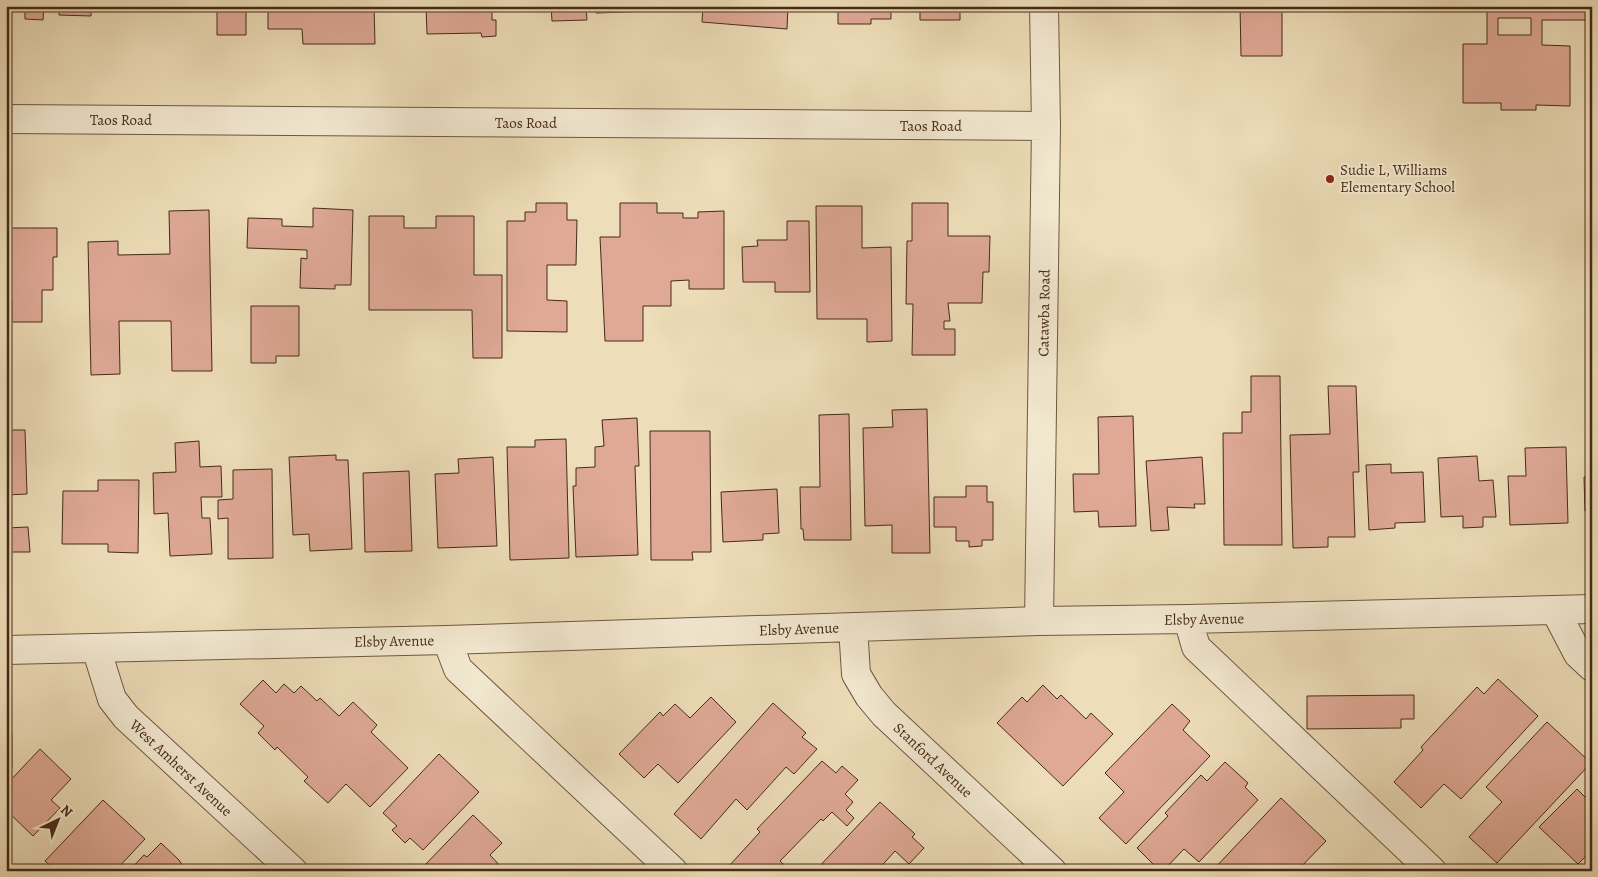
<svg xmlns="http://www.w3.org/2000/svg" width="1598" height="877" viewBox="0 0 1598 877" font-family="Alegreya,serif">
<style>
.building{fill:#dfa996;stroke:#462a18;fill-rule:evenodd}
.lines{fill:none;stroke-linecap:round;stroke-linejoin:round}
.minor-casing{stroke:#705740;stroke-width:30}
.minor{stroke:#f3e9d1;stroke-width:28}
.poi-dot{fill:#8f2418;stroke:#f3e9d1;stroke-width:2}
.labels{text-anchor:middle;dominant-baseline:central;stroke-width:4;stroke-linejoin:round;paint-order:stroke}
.street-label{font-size:15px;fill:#462a18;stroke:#f3e9d1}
.poi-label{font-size:15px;fill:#462a18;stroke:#f3e9d1;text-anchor:start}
</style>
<rect width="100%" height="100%" fill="#edddb8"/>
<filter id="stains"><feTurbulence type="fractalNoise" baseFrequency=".004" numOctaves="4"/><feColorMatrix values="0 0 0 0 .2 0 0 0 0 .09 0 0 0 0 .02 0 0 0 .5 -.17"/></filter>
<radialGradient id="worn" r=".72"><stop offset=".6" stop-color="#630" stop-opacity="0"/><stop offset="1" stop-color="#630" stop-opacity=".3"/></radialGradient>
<path class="building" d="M 25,6 L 44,6 L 43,20 L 25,19 Z
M 59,6 L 91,6 L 91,16 L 59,15 Z
M 217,6 L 246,6 L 246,35 L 217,35 Z
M 268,6 L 374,6 L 375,44 L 303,44 L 302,29 L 268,29 Z
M 426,6 L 492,6 L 492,20 L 496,20 L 496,36 L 482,37 L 481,33 L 427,34 Z
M 551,6 L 658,6 L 658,11 L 596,13 L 595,7 L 586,7 L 587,20 L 552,21 Z
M 703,6 L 788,6 L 787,29 L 702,22 Z
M 838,6 L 891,6 L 891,19 L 871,19 L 871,24 L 838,24 Z
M 920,6 L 997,6 L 997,10 L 960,10 L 960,20 L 920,20 Z
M 1240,6 L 1282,6 L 1282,56 L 1241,56 Z
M 1583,6 L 1592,6 L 1592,20 L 1542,20 L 1542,45 L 1570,46 L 1570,106 L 1536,105 L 1536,110 L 1501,110 L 1501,103 L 1463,103 L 1463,44 L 1487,44 L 1487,8 L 1583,8 ZM 1498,18 L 1531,18 L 1531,35 L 1498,35 Z
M 536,203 L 567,203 L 567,220 L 577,220 L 576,265 L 547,265 L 547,300 L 567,301 L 567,332 L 507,331 L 507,221 L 525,221 L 525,212 L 536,212 Z
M 620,203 L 657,203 L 657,213 L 683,213 L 683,218 L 698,218 L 698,212 L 724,211 L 724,289 L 689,289 L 689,280 L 671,281 L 671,306 L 643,306 L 643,341 L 605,341 L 600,237 L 620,237 Z
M 912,203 L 948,203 L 948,236 L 990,236 L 989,272 L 983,272 L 982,303 L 948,303 L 950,321 L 944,321 L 944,329 L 955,329 L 955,355 L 912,355 L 913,304 L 906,304 L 907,241 L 912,241 Z
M 816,206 L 862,206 L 862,248 L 891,247 L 892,341 L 867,342 L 867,319 L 817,319 Z
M 313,208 L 353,210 L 351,285 L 335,285 L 335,289 L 300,288 L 301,258 L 307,259 L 307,250 L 247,248 L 248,218 L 282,219 L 282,226 L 313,227 Z
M 209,210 L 212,371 L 172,371 L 171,321 L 119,321 L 120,374 L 91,375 L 88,242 L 118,241 L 118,255 L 170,254 L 169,211 Z
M 369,216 L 404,216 L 404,228 L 436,228 L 436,216 L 474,216 L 474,275 L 502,275 L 502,358 L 473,358 L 472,310 L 369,310 Z
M 787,221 L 809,221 L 810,292 L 775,292 L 775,282 L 743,282 L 742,247 L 758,246 L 757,240 L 787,240 Z
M 8,228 L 57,228 L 57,257 L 53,257 L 53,290 L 42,290 L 42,322 L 12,322 L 12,299 L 6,299 Z
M 251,306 L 299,306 L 299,356 L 276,356 L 276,363 L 251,363 Z
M 1251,376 L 1280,376 L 1282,545 L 1224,545 L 1223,433 L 1242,433 L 1242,412 L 1251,412 Z
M 1328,386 L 1356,386 L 1359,472 L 1353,472 L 1355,537 L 1328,537 L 1328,547 L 1293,548 L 1290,435 L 1330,434 Z
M 927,409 L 930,553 L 892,553 L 892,525 L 865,526 L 863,428 L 893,427 L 892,410 Z
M 849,414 L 851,540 L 804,540 L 803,529 L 801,529 L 800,487 L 820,487 L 819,415 Z
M 1133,416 L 1136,526 L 1099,527 L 1098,511 L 1074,512 L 1073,474 L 1099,474 L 1098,417 Z
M 637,418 L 639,466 L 635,466 L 638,555 L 576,557 L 573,486 L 576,486 L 576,468 L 595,467 L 595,447 L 604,446 L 602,420 Z
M 6,430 L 25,430 L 27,494 L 6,495 Z
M 650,431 L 710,431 L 711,552 L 692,552 L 693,560 L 651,560 Z
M 566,439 L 569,558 L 510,560 L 507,447 L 535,447 L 535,440 Z
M 199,441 L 200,467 L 221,466 L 222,497 L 201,497 L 202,518 L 210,518 L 212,554 L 170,556 L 168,513 L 154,514 L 153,473 L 176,472 L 175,443 Z
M 1566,447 L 1568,523 L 1510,525 L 1508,476 L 1526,476 L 1525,448 Z
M 336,455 L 336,460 L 348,460 L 352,549 L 310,551 L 309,534 L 293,535 L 289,457 Z
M 1477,456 L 1479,481 L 1493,480 L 1496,517 L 1483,517 L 1483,527 L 1463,528 L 1463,516 L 1441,517 L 1438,458 Z
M 493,457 L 497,546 L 438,548 L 435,474 L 459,473 L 458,459 Z
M 1202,457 L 1205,504 L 1194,504 L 1195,508 L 1167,507 L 1169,530 L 1151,531 L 1146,461 Z
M 1391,464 L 1391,473 L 1423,472 L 1425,522 L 1395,523 L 1395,528 L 1369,530 L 1366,465 Z
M 272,469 L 273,558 L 228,559 L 228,518 L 218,519 L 218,500 L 233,499 L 233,470 Z
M 409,471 L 412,551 L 365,552 L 363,473 Z
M 1592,476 L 1592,511 L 1585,511 L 1584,477 Z
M 98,480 L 139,480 L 138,553 L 108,552 L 108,544 L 62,544 L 63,491 L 98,491 Z
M 966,486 L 987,486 L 987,502 L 993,502 L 993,540 L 982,540 L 982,546 L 969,547 L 969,541 L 956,541 L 956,527 L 934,527 L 934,497 L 966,497 Z
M 777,489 L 779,533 L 763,534 L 763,540 L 723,542 L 721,492 Z
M 28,527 L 30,552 L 6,552 L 6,528 Z
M 1498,679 L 1538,716 L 1461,799 L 1444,784 L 1421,808 L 1394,782 L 1423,750 L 1421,747 L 1477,687 L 1484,694 Z
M 263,680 L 276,693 L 284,684 L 294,693 L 301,686 L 317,701 L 320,698 L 339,716 L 353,702 L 377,725 L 371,732 L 408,768 L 370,807 L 346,784 L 328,803 L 304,781 L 308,777 L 277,747 L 275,750 L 258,733 L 264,726 L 240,704 Z
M 1043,685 L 1057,699 L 1061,695 L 1086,719 L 1091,713 L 1113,734 L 1063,786 L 997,723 L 1022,697 L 1027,702 Z
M 1414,695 L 1414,719 L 1401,719 L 1401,728 L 1307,729 L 1307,696 Z
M 711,697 L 736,722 L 678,783 L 658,764 L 644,778 L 619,754 L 660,712 L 663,716 L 675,704 L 690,718 Z
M 773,703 L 806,733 L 802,737 L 817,749 L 794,774 L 786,767 L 747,810 L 736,799 L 701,839 L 674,814 Z
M 1172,704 L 1190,721 L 1183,730 L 1210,756 L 1126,844 L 1099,818 L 1124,792 L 1105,773 Z
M 1547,722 L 1591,763 L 1497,863 L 1469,837 L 1502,802 L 1486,787 Z
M 6,733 L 12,733 L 12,768 L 6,768 Z
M 40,749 L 71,779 L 51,800 L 60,808 L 33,836 L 6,810 L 6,785 Z
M 439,754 L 479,792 L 423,850 L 410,838 L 405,843 L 392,830 L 397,826 L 383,813 Z
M 822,761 L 836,773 L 842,766 L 858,780 L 845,794 L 853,802 L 846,810 L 854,818 L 847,826 L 832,812 L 823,821 L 821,819 L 780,861 L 791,871 L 734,871 L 729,866 L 760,832 L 757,829 Z
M 1225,762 L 1248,783 L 1245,787 L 1258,800 L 1199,862 L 1184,849 L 1163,871 L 1160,871 L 1137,848 L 1168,816 L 1165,813 L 1201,775 L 1207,781 Z
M 1577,789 L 1585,797 L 1589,793 L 1592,796 L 1592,850 L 1578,864 L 1539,827 Z
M 1281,798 L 1326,841 L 1297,871 L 1212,871 Z
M 103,800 L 145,839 L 115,871 L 56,871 L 45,861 Z
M 880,802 L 915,834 L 912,837 L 924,848 L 909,864 L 895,851 L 877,871 L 815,871 Z
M 473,815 L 502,843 L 490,855 L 502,868 L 499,871 L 426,871 L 423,867 Z
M 161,843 L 179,860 L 186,871 L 129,871 L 144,855 L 147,857 Z"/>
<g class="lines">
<g class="minor-casing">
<path id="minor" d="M 6,119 L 1046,126
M 1555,610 L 1578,654 L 1592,667
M 1188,619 L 1196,647 L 1432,871
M 1039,621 L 1046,126 L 1044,6
M 853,627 L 856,674 L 869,696 L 884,714 L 1052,871
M 447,640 L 458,669 L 673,871
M 96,648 L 112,699 L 126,717 L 293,871
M 6,650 L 447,640 L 1039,621 L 1188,619 L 1592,609"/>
</g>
<use href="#minor" class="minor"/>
</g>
<circle class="poi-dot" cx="1330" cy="179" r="5"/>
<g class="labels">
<g class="street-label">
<text x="121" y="120">Taos Road</text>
<text x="526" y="123">Taos Road</text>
<text x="931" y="126">Taos Road</text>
<text transform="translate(1044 313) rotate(-89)">Catawba Road</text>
<text transform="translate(1204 619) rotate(-1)">Elsby Avenue</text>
<text transform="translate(799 629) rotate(-2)">Elsby Avenue</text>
<text transform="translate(394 641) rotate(-1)">Elsby Avenue</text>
<text transform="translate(933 760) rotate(43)">Stanford Avenue</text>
<text transform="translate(181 768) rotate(43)">West Amherst Avenue</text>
</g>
<g class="poi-label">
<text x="1340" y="170">Sudie L, Williams<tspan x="1340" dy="17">Elementary School</tspan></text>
</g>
</g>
<rect width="1598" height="877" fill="none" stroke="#edddb8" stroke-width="25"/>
<rect x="8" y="8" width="1583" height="862" fill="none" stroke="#462a18" stroke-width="2.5"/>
<rect x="12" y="12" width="1573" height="852" fill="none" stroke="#462a18"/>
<g transform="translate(58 820) rotate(43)" stroke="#f3e9d1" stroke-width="4" paint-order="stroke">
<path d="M0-4L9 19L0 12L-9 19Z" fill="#462a18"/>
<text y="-8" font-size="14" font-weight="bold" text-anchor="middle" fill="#462a18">N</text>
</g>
<rect width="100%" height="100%" filter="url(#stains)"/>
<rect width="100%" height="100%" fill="url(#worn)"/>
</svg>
